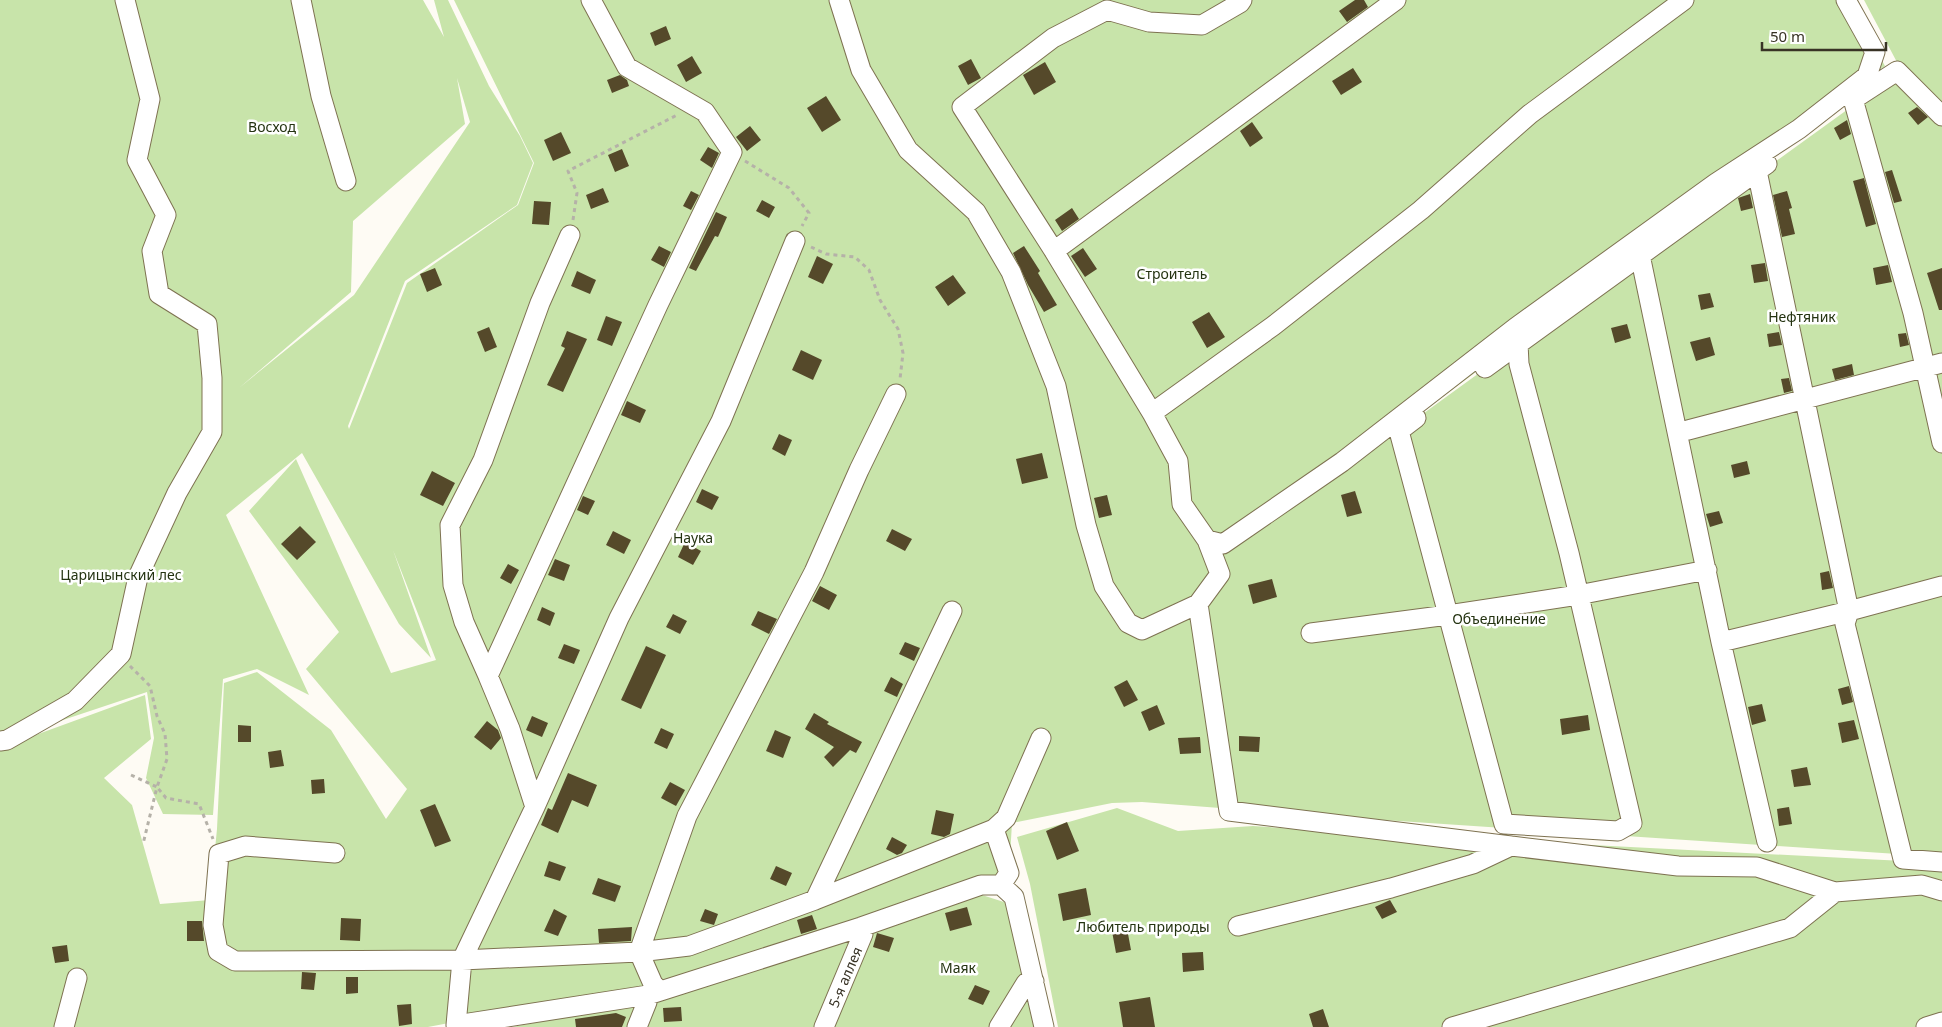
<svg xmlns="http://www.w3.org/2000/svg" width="1942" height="1027" viewBox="0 0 1942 1027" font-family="'Noto Sans',sans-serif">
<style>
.green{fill:#c8e4aa;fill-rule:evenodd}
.building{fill:#55492a}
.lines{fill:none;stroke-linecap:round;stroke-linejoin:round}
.minor-casing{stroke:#7e7251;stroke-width:21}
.path{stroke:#b5b1a8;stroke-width:3;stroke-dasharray:4 4;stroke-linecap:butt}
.minor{stroke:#fff;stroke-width:19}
.labels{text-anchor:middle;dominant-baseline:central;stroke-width:5;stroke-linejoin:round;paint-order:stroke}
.park-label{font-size:14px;fill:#243311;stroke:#fff}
.street-label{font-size:14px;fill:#383325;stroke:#fff}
</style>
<rect width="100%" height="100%" fill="#fefbf4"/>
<path class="green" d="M 0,0 L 423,0 L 444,37 L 434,0 L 448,0 L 489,86 L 520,136 L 533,163 L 517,205 L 405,281 L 348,426 L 349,429 L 407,283 L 518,205 L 534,163 L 454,0 L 1849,0 L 1885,66 L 1318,490 L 1635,260 L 1713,645 L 1942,589 L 1942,857 L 1324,816 L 1142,802 L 1112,803 L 1012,823 L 1009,873 L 680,978 L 662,979 L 653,984 L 428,1027 L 0,1027 L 0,748 L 145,695 L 151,739 L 104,778 L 132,805 L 160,904 L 210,900 L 217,829 L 224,683 L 257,672 L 331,730 L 386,819 L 407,789 L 306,669 L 339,632 L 249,511 L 296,459 L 391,673 L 436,660 L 393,550 L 431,658 L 399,624 L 302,453 L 226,515 L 309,695 L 257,669 L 223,679 L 213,815 L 163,814 L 146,778 L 154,738 L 147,692 L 0,741 ZM 457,78 L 470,122 L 354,295 L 239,388 L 351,292 L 353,221 L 465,124 Z
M 1864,0 L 1942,0 L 1942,110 L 1899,66 Z
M 1893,79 L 1942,120 L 1942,580 L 1725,638 L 1646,255 L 1851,107 Z
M 1117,808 L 1178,831 L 1253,826 L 1323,831 L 1942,863 L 1942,1027 L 1058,1027 L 1030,884 L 1017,837 Z
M 982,895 L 1007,903 L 1035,1027 L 512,1027 L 647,1002 Z"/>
<path class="building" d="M 1355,0 L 1364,0 L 1368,7 L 1347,22 L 1339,11 Z
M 666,26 L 671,39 L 655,46 L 650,33 Z
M 692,56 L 702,73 L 686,82 L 677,65 Z
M 971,59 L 981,78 L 968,85 L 958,66 Z
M 1045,62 L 1056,82 L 1034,95 L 1023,75 Z
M 1353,68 L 1362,82 L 1341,95 L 1332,81 Z
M 620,75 L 627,80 L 629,86 L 612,93 L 607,80 Z
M 826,96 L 841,120 L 822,132 L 807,108 Z
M 1917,107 L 1928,117 L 1918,125 L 1908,113 Z
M 1847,120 L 1851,134 L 1840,140 L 1834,128 Z
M 1252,122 L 1263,138 L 1250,147 L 1240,131 Z
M 750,126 L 761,140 L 747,151 L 736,137 Z
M 561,132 L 571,153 L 553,161 L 544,140 Z
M 708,147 L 719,153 L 712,168 L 700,160 Z
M 622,149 L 629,166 L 615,172 L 608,155 Z
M 1892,170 L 1902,201 L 1894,203 L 1885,172 Z
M 1864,178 L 1876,224 L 1866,227 L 1853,181 Z
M 603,188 L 609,202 L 591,209 L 586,195 Z
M 691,191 L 699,195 L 691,210 L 683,206 Z
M 1787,191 L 1792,208 L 1789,209 L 1795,234 L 1782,237 L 1773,195 Z
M 1750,194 L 1753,208 L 1741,211 L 1738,198 Z
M 762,200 L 775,207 L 769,218 L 756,211 Z
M 534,201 L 551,202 L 549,225 L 532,224 Z
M 1072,208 L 1079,219 L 1062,231 L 1055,220 Z
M 716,212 L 727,217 L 718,237 L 715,236 L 696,271 L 689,268 Z
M 659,246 L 671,252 L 664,267 L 651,260 Z
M 1024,246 L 1040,271 L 1038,273 L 1057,305 L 1044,312 L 1028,285 L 1013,253 Z
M 1083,248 L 1097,269 L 1085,277 L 1071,256 Z
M 817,256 L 833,264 L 823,284 L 808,277 Z
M 1765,263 L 1768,281 L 1754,283 L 1751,265 Z
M 1888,265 L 1892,282 L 1876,285 L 1873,268 Z
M 435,268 L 442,285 L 427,292 L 420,274 Z
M 1942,268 L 1942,310 L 1939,310 L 1927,273 Z
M 577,271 L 596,280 L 590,294 L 571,286 Z
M 953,275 L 966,293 L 948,306 L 935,287 Z
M 1710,293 L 1714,307 L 1701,310 L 1698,295 Z
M 1209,312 L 1225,337 L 1207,348 L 1192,322 Z
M 606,316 L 622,322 L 612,346 L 597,340 Z
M 1627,324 L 1631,338 L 1615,343 L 1611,328 Z
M 489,327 L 497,347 L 485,352 L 477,332 Z
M 567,331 L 587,339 L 563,392 L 547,385 L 565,348 L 561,346 Z
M 1779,332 L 1782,345 L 1769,347 L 1767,334 Z
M 1906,333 L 1909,345 L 1900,347 L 1898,334 Z
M 1710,337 L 1715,355 L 1696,361 L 1690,342 Z
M 801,350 L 822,360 L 813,380 L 792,370 Z
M 1852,364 L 1854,375 L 1835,380 L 1832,369 Z
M 1789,378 L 1792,391 L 1784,393 L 1781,379 Z
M 627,401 L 646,410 L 640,423 L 621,415 Z
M 779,434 L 792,440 L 785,456 L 772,449 Z
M 1042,453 L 1048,478 L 1022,484 L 1016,459 Z
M 1747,461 L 1750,474 L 1734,478 L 1731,465 Z
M 432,471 L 455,483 L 443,506 L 420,495 Z
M 702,489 L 719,497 L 712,510 L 696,502 Z
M 1355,491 L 1362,513 L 1347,517 L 1341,495 Z
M 1107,495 L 1112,515 L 1099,518 L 1094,498 Z
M 583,496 L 595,501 L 588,515 L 577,510 Z
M 1719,511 L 1723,523 L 1710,527 L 1706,514 Z
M 300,526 L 316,542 L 297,560 L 281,544 Z
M 892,529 L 912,539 L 905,551 L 886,541 Z
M 613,531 L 631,540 L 624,554 L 606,545 Z
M 685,542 L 701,551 L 693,565 L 678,557 Z
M 555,559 L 570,565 L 564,581 L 548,575 Z
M 508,564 L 519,570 L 511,584 L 500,578 Z
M 1829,571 L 1833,588 L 1822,590 L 1820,573 Z
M 1272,579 L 1277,597 L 1253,604 L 1248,585 Z
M 820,586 L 837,595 L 829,610 L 812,601 Z
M 542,607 L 555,613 L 550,626 L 537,620 Z
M 758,611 L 777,619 L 769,634 L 751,625 Z
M 673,614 L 687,621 L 680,634 L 666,627 Z
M 905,642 L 920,648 L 914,661 L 899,654 Z
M 564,644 L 580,650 L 574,664 L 558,658 Z
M 646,646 L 666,655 L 641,709 L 621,700 Z
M 891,677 L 903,684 L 897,697 L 884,691 Z
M 1127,680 L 1138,700 L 1124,707 L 1114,687 Z
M 1849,686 L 1853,702 L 1842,705 L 1838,689 Z
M 1762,704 L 1766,721 L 1752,725 L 1748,707 Z
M 1157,705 L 1165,724 L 1149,731 L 1141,712 Z
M 814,713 L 829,722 L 827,724 L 862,742 L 856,753 L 850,750 L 833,767 L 824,757 L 834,747 L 805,729 Z
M 1588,715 L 1590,730 L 1562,735 L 1560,719 Z
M 532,716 L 548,723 L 542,737 L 526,730 Z
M 1854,720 L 1859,739 L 1842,743 L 1838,723 Z
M 487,721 L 498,730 L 501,738 L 491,750 L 474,737 Z
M 238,725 L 251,726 L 251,742 L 238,742 Z
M 661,728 L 674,734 L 667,749 L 654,743 Z
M 775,730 L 791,737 L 783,758 L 766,751 Z
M 1239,736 L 1260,737 L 1259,752 L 1239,751 Z
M 1200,737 L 1201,753 L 1180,754 L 1178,738 Z
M 281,750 L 284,766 L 270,768 L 268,752 Z
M 1807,767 L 1811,785 L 1794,787 L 1791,770 Z
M 568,773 L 597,785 L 588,807 L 572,800 L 558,833 L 541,825 L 548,808 L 552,810 Z
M 324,779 L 325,793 L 312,794 L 311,780 Z
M 670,782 L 685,790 L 676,806 L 661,798 Z
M 435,804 L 451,841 L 435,847 L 420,810 Z
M 1789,807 L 1792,824 L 1779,826 L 1777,809 Z
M 936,810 L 954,814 L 950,834 L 944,837 L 931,834 Z
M 1067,822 L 1079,851 L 1057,860 L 1046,831 Z
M 892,837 L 907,845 L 902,853 L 897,855 L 886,849 Z
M 549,861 L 566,867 L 560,881 L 544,876 Z
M 776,866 L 792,873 L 786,886 L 770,879 Z
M 598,878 L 621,886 L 615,902 L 592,894 Z
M 1086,888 L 1091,915 L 1063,921 L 1058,894 Z
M 1390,900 L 1397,912 L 1382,919 L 1375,907 Z
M 967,907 L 972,925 L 950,931 L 945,913 Z
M 554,909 L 567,916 L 558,936 L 544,931 Z
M 705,909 L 718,914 L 714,925 L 700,921 Z
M 812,915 L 817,929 L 801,934 L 797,920 Z
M 341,918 L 361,919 L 360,941 L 340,940 Z
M 187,921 L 202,921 L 204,941 L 187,941 Z
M 1126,923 L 1131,950 L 1116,953 L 1111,926 Z
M 632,927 L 631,941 L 599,943 L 598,929 Z
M 877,933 L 894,938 L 889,952 L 873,947 Z
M 67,945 L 69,961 L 55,963 L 52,947 Z
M 1203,952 L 1204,970 L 1183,972 L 1182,953 Z
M 302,972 L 316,973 L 314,990 L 301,989 Z
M 346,977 L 358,977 L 358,993 L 346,994 Z
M 975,985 L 990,991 L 983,1005 L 968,999 Z
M 1150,997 L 1155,1027 L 1123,1027 L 1119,1002 Z
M 411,1004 L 412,1024 L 399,1026 L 397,1005 Z
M 681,1007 L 682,1021 L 664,1022 L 663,1008 Z
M 1323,1009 L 1329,1027 L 1313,1027 L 1309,1014 Z
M 616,1013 L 626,1017 L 622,1027 L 576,1027 L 575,1019 Z"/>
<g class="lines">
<g class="minor-casing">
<path id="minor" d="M 301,0 L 321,96 L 346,181
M 839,0 L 861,70 L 908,150 L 976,212 L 1011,272 L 1056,386 L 1086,525 L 1104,586 L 1128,623 L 1142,630 L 1198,604 L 1220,574 L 1207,540
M 1242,0 L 1240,3 L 1202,25 L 1149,22 L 1107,10 L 1053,38 L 962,107 L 1054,251 L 1152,413 L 1178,461 L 1182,504 L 1207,540 L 1223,544 L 1342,462 L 1515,328 L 1716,183 L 1799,129 L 1867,76 L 1875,52 L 1846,0
M 1857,97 L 1897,71 L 1942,116
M 1853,99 L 1913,313 L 1942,443
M 1767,164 L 1757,171 L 1849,611 L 1845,624 L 1903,859 L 1942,862
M 1054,251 L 1396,0
M 1640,255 L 1721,642 L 1767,842
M 1485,368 L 1757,171
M 896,394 L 859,470 L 814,572 L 687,816 L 639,952 L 689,946 L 815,900 L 994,829 L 1006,818 L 1041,738
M 1152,413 L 1273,326 L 1421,210 L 1530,114 L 1684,0
M 1416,418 L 1399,431 L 1504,824 L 1618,831 L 1632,823 L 1569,553 L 1519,364 L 1518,343
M 1688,430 L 1942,363
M 1198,604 L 1229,811 L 1511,846
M 1311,633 L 1448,615 L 1578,595 L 1707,570
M 1721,642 L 1849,611 L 1942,586
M 488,676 L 658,305 L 732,152 L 705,112 L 627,67 L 591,0
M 0,741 L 7,740 L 75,701 L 121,654 L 138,577 L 177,493 L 212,432 L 212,378 L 207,324 L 159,294 L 152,251 L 166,215 L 137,160 L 150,99 L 125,0
M 535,807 L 510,729 L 488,676 L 464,622 L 453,585 L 450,525 L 483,460 L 540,303 L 570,235
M 994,829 L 1009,873 L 1001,885
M 335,853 L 245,846 L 219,854 L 213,925 L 218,951 L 235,961 L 462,960 L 639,952 L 653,984 L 659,990
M 815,900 L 952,611
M 1238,926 L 1391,888 L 1473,864 L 1511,846 L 1678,866 L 1757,867 L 1835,892 L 1922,885 L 1942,891
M 456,1025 L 462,960 L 535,807 L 619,618 L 721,421 L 795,241
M 456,1025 L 648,995 L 861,927 L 981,885 L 1001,885 L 1014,897 L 1044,1027
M 64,1027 L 77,978
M 637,1027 L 647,1002 L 648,995
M 824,1027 L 863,934 L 861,927
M 999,1027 L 1026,983 L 1034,981
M 1452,1027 L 1790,928 L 1835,892
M 1926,1027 L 1942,1022"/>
</g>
<path class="path" d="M 745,161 L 789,188 L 809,213 L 802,226
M 573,220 L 577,193 L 568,171 L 677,115
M 811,247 L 826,254 L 855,257 L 869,270 L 880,300 L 898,329 L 903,353 L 900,379
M 130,666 L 150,686 L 157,716 L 165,734 L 167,759 L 157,787 L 166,798 L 199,804 L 213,839
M 131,775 L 157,787 L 143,844"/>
<use href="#minor" class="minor"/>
</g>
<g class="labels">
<g class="park-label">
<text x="272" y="126">Восход</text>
<text x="1172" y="273">Строитель</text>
<text x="1802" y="316">Нефтяник</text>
<text x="693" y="537">Наука</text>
<text x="121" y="574">Царицынский лес</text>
<text x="1499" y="618">Объединение</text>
<text x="1143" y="926">Любитель природы</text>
<text x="958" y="967">Маяк</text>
</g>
<g class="street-label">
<text transform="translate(845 977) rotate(-67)">5-я аллея</text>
</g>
</g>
<path d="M1762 42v8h124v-8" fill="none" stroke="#383325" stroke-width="2.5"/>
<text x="1770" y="42" font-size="15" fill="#383325" stroke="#ffffff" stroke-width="4" paint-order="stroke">50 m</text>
</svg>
